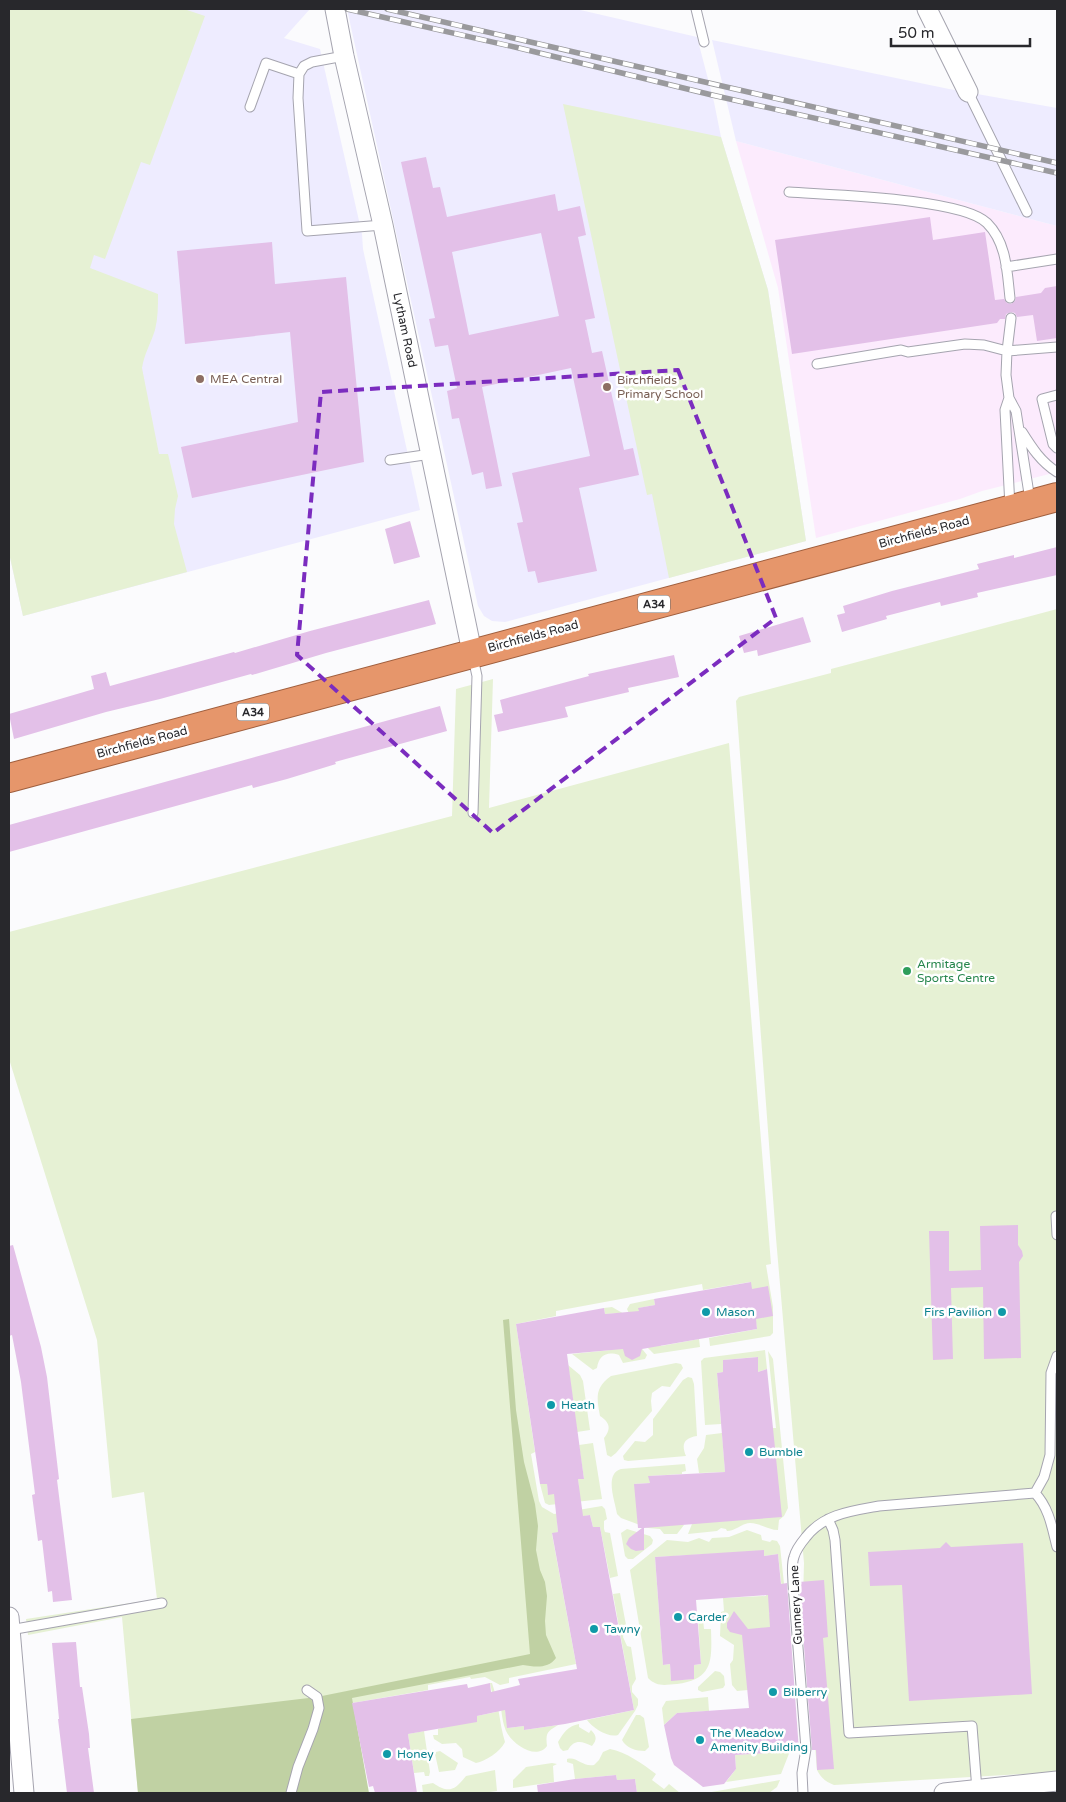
<svg xmlns="http://www.w3.org/2000/svg" width="1066" height="1802" viewBox="0 0 1066 1802" font-family="'Varela Round',sans-serif">
<style>
.commercial{fill:#fcebfd}
.built{fill:#eeecff}
.green{fill:#e6f1d4}
.forest{fill:#c0d1a3}
.building{fill:#e3c0e8;fill-rule:evenodd}
.lines{fill:none;stroke-linecap:round;stroke-linejoin:round}
.service-casing{stroke:#a5a4af;stroke-width:11}
.minor-casing{stroke:#a5a4af;stroke-width:21}
.trunk-casing{stroke:#9f5e3d;stroke-width:30}
.service{stroke:#fff;stroke-width:9}
.minor{stroke:#fff;stroke-width:19}
.trunk{stroke:#e6966b;stroke-width:28}
.rail-casing{stroke:#9a9a9d;stroke-width:5.5}
.rail{stroke:#fff;stroke-width:4;stroke-dasharray:11;stroke-linecap:butt}
.marked{fill:none;stroke:#7b2cbf;stroke-width:4;stroke-dasharray:10 6;stroke-linejoin:round}
.education-dot{fill:#8d6e63;stroke:#fff;stroke-width:2}
.leisure-dot{fill:#2e9e5b;stroke:#fff;stroke-width:2}
.culture-dot{fill:#0f9aa8;stroke:#fff;stroke-width:2}
.labels{text-anchor:middle;dominant-baseline:central;stroke-width:5;stroke-linejoin:round;paint-order:stroke}
.shield{fill:#fff;stroke:#68686b;stroke-width:1}
.shield-label{font-size:11px;font-weight:bold;fill:#28282c}
.street-label{font-size:12px;fill:#28282c;stroke:#fff}
.education-label{font-size:12px;fill:#785e54;stroke:#fff;text-anchor:start}
.leisure-label{font-size:12px;fill:#27864d;stroke:#fff;text-anchor:start}
.culture-label{font-size:12px;fill:#0d838f;stroke:#fff;text-anchor:start}
</style>
<rect width="100%" height="100%" fill="#fbfbfd"/>
<path class="commercial" d="M 736,141 L 1057,226 L 1057,472 L 982,491 L 960,499 L 816,538 L 778,288 Z"/>
<path class="built" d="M 9,9 L 310,9 L 284,38 L 320,49 L 362,234 L 363,249 L 420,510 L 23,616 L 9,553 Z
M 347,9 L 576,9 L 697,37 L 714,102 L 721,137 L 768,290 L 806,541 L 505,622 L 492,621 L 484,616 L 478,606 Z
M 712,40 L 949,89 L 1057,108 L 1057,226 L 736,141 Z"/>
<path class="green" d="M 9,9 L 184,9 L 205,16 L 150,165 L 141,162 L 105,259 L 94,255 L 90,268 L 158,294 C 158,306 158,318 155,330 C 151,343 144,354 142,368 L 159,454 L 168,454 L 178,496 L 175,509 L 174,524 L 187,572 L 23,616 L 9,553 Z
M 563,104 L 721,137 L 768,290 L 806,541 L 669,578 L 652,494 L 647,495 Z
M 1057,609 L 1057,1772 L 834,1785 C 826,1782 821,1778 817,1770 L 803,1599 L 804,1563 L 776,1238 L 736,701 L 739,697 L 831,673 L 831,669 Z
M 493,679 L 489,808 L 729,743 L 771,1264 L 766,1265 L 773,1307 L 773,1333 L 770,1336 L 710,1346 L 709,1338 L 757,1329 L 750,1282 L 703,1290 L 702,1284 L 556,1311 L 556,1316 L 516,1324 L 535,1452 L 531,1454 L 539,1501 L 542,1507 L 554,1514 L 602,1506 L 605,1509 L 607,1519 L 604,1521 L 604,1529 L 605,1532 L 610,1533 L 618,1576 L 610,1578 L 600,1527 L 593,1527 L 590,1515 L 557,1521 L 558,1532 L 552,1534 L 576,1664 L 509,1678 L 509,1683 L 500,1685 L 485,1677 L 471,1679 L 470,1677 L 428,1685 L 428,1690 L 352,1703 L 350,1691 L 340,1693 L 360,1793 L 138,1793 L 122,1617 L 28,1635 L 26,1619 L 157,1599 L 144,1492 L 112,1498 L 97,1340 L 9,1059 L 9,932 L 452,816 L 456,689 Z
M 654,1299 L 655,1305 L 639,1308 L 645,1343 L 659,1340 L 661,1346 L 699,1339 L 700,1347 L 654,1354 L 642,1342 L 627,1309 L 630,1304 Z
M 612,1307 L 626,1315 L 639,1345 L 647,1355 L 645,1359 L 623,1363 L 619,1355 C 607,1351 599,1355 597,1368 L 593,1370 L 572,1354 L 611,1350 L 621,1313 L 605,1314 L 604,1308 Z
M 765,1350 L 767,1369 L 758,1372 L 757,1357 L 723,1360 L 723,1372 L 717,1373 L 721,1424 L 705,1425 L 701,1361 L 704,1358 Z
M 768,1351 L 773,1359 L 788,1508 L 784,1516 L 779,1520 L 778,1530 C 768,1530 760,1523 750,1523 C 742,1523 736,1531 727,1531 L 726,1529 L 721,1528 L 717,1531 L 688,1534 L 692,1524 L 773,1428 L 776,1428 Z
M 676,1363 L 681,1364 L 683,1368 L 670,1387 L 662,1386 L 652,1393 L 651,1401 L 652,1411 L 616,1453 L 611,1457 L 607,1455 L 604,1438 C 612,1428 609,1422 600,1416 C 597,1399 594,1388 611,1376 Z
M 568,1365 L 580,1375 L 583,1381 L 590,1430 L 577,1432 Z
M 688,1377 L 692,1378 L 694,1384 L 697,1436 C 684,1438 681,1444 686,1456 L 628,1461 L 624,1460 L 623,1456 L 635,1441 L 645,1442 L 653,1435 L 653,1419 L 683,1380 Z
M 722,1433 L 725,1472 L 699,1473 L 697,1459 L 704,1448 L 706,1435 Z
M 593,1443 L 602,1499 L 549,1505 L 545,1503 L 540,1484 L 547,1484 L 548,1494 L 579,1490 L 578,1479 L 584,1479 L 579,1445 Z
M 685,1464 L 686,1471 L 682,1472 L 682,1474 L 649,1476 L 650,1483 L 634,1484 L 684,1525 L 677,1534 L 664,1534 L 660,1529 L 648,1528 L 621,1518 L 617,1514 C 615,1501 604,1474 621,1469 Z
M 627,1529 L 650,1536 L 653,1540 L 652,1544 L 633,1559 L 628,1559 L 625,1556 L 621,1533 Z
M 747,1530 L 761,1535 L 762,1540 L 770,1542 L 772,1540 L 777,1541 L 780,1546 L 785,1593 L 769,1600 L 769,1614 L 785,1613 L 748,1690 L 737,1691 L 732,1685 L 730,1664 L 733,1660 L 734,1645 L 720,1636 L 721,1612 L 724,1611 L 723,1598 L 766,1596 L 767,1591 L 782,1590 L 778,1554 L 764,1556 L 764,1551 L 655,1557 L 663,1665 L 670,1664 L 671,1680 L 694,1679 L 694,1665 L 701,1664 L 698,1620 L 703,1619 L 704,1629 L 711,1629 C 712,1661 713,1679 677,1684 C 664,1685 657,1687 648,1678 L 630,1570 L 667,1540 L 688,1542 L 699,1538 L 709,1542 L 712,1538 L 729,1537 Z
M 620,1593 L 626,1625 L 623,1637 L 627,1646 L 631,1647 L 636,1679 L 632,1686 L 632,1692 L 638,1699 L 638,1705 L 635,1711 L 618,1735 C 608,1738 593,1728 587,1720 L 634,1710 L 613,1594 Z
M 715,1671 L 720,1672 L 724,1676 L 725,1685 L 723,1688 L 702,1692 L 698,1690 L 698,1687 Z
M 490,1683 L 492,1683 C 499,1703 499,1722 505,1742 C 500,1752 486,1761 476,1763 L 463,1757 L 462,1749 L 456,1743 L 442,1744 L 434,1739 L 433,1735 L 438,1735 L 438,1729 L 477,1716 L 496,1712 Z
M 499,1691 L 502,1691 L 508,1728 L 524,1726 L 524,1730 L 558,1725 C 549,1731 545,1731 547,1746 C 536,1761 512,1744 506,1731 C 501,1719 501,1703 499,1691 Z
M 708,1697 L 709,1711 L 677,1713 L 664,1725 L 662,1708 L 666,1701 Z
M 636,1715 L 640,1715 L 644,1718 L 649,1747 L 645,1751 C 636,1751 626,1748 622,1740 Z
M 579,1724 L 579,1727 L 589,1733 L 591,1730 C 597,1736 597,1740 592,1746 C 582,1741 574,1739 568,1750 L 563,1751 L 560,1748 L 558,1742 C 564,1732 568,1726 579,1724 Z
M 424,1731 L 430,1772 L 429,1776 L 425,1776 L 424,1772 L 414,1773 L 408,1734 Z
M 610,1749 C 626,1752 643,1764 656,1774 L 652,1780 L 664,1789 L 669,1784 L 680,1793 L 637,1793 L 635,1779 L 617,1780 L 616,1775 L 575,1779 L 573,1764 L 567,1762 L 567,1759 C 577,1756 582,1767 594,1765 L 599,1760 L 603,1752 Z
M 440,1751 L 458,1763 L 455,1770 L 439,1772 L 435,1754 L 436,1752 Z
M 790,1751 L 781,1774 L 726,1782 L 736,1769 L 735,1755 Z
M 552,1763 L 557,1764 L 553,1766 L 554,1782 L 513,1788 L 513,1780 L 526,1767 Z
M 495,1770 L 497,1791 L 483,1793 L 423,1793 L 422,1785 L 433,1783 C 449,1794 455,1790 466,1776 Z
M 780,1780 L 777,1787 L 769,1793 L 706,1793 Z"/>
<path class="forest" d="M 509,1319 L 516,1410 L 524,1462 L 535,1504 L 538,1526 L 536,1550 L 540,1570 L 545,1582 L 547,1596 L 545,1621 L 546,1635 L 556,1658 C 548,1669 535,1667 523,1665 L 352,1698 L 369,1793 L 138,1793 L 131,1719 L 317,1697 L 530,1654 L 503,1320 Z"/>
<path class="building" d="M 426,157 L 433,188 L 440,187 L 447,217 L 555,194 L 558,211 L 580,206 L 586,235 L 578,237 L 595,318 L 585,320 L 592,353 L 602,351 L 624,450 L 633,448 L 639,475 L 579,488 L 597,571 L 538,583 L 535,571 L 528,572 L 517,523 L 523,522 L 512,473 L 590,456 L 571,368 L 482,387 L 502,486 L 486,489 L 483,472 L 472,475 L 459,418 L 452,419 L 447,391 L 457,388 L 448,345 L 435,347 L 429,319 L 435,318 L 401,162 ZM 541,233 L 559,316 L 469,335 L 452,252 Z
M 930,217 L 933,240 L 985,232 L 995,300 L 1004,299 L 1007,303 L 1011,304 L 1015,301 L 1016,297 L 1041,293 L 1045,288 L 1057,286 L 1057,338 L 1037,341 L 1033,315 L 1017,317 L 1015,313 L 1011,312 L 1006,314 L 1005,319 L 1000,319 L 997,323 L 792,354 L 775,240 Z
M 272,242 L 275,284 L 346,277 L 364,462 L 192,498 L 181,447 L 298,422 L 290,332 L 185,344 L 177,251 Z
M 410,521 L 420,557 L 394,564 L 385,529 Z
M 1057,547 L 1057,575 L 977,593 L 978,597 L 941,606 L 940,602 L 886,616 L 887,619 L 842,632 L 837,615 L 845,613 L 843,606 L 892,591 L 979,569 L 977,564 L 1014,555 L 1014,558 Z
M 429,600 L 436,624 L 326,653 L 252,675 L 251,674 L 160,699 L 106,712 L 14,739 L 9,714 L 94,689 L 91,676 L 106,672 L 110,686 L 234,652 L 235,653 L 310,631 Z
M 803,617 L 811,642 L 758,656 L 757,650 L 744,653 L 739,636 Z
M 674,655 L 679,677 L 628,688 L 629,692 L 565,707 L 568,717 L 498,732 L 494,715 L 503,713 L 500,700 L 589,676 L 588,674 Z
M 440,706 L 447,731 L 335,762 L 336,764 L 287,779 L 253,788 L 252,785 L 9,852 L 9,825 Z
M 1018,1225 L 1018,1245 L 1022,1251 L 1023,1256 L 1019,1262 L 1021,1358 L 984,1359 L 983,1287 L 951,1288 L 953,1359 L 933,1360 L 929,1231 L 949,1231 L 949,1271 L 981,1270 L 980,1226 Z
M 13,1245 L 41,1347 L 47,1377 L 59,1479 L 57,1480 L 72,1600 L 53,1602 L 52,1591 L 48,1592 L 42,1540 L 38,1541 L 32,1495 L 35,1494 L 21,1382 L 12,1335 L 9,1336 L 9,1246 Z
M 751,1282 L 752,1289 L 768,1286 L 773,1316 L 756,1319 L 757,1329 L 642,1349 L 640,1356 L 632,1360 L 625,1356 L 623,1349 L 567,1354 L 584,1479 L 578,1479 L 583,1516 L 590,1515 L 593,1527 L 600,1527 L 634,1710 L 565,1724 L 524,1730 L 524,1726 L 507,1728 L 505,1710 L 477,1716 L 477,1722 L 408,1734 L 417,1793 L 375,1793 L 373,1786 L 369,1787 L 352,1703 L 467,1684 L 468,1688 L 490,1683 L 491,1692 L 520,1685 L 518,1679 L 577,1669 L 552,1533 L 558,1532 L 554,1494 L 548,1495 L 547,1484 L 540,1484 L 516,1324 L 604,1308 L 605,1314 L 639,1311 L 638,1308 L 655,1305 L 654,1299 Z
M 758,1357 L 758,1372 L 767,1369 L 782,1517 L 644,1528 L 644,1550 L 636,1551 L 631,1549 L 626,1544 L 629,1538 L 642,1528 L 638,1528 L 634,1484 L 650,1483 L 648,1476 L 725,1472 L 717,1373 L 723,1372 L 723,1360 Z
M 946,1542 L 951,1547 L 1023,1543 L 1032,1694 L 909,1701 L 902,1585 L 870,1586 L 868,1552 L 940,1548 Z
M 764,1550 L 764,1556 L 778,1554 L 781,1584 L 787,1583 L 799,1751 L 735,1755 L 736,1769 L 724,1784 L 703,1787 L 674,1765 L 671,1758 L 664,1725 L 677,1713 L 749,1708 L 742,1635 L 730,1632 L 727,1628 L 727,1623 L 734,1611 L 748,1629 L 770,1627 L 768,1595 L 696,1600 L 701,1664 L 694,1665 L 694,1679 L 671,1681 L 670,1664 L 663,1665 L 655,1557 Z
M 824,1580 L 828,1637 L 823,1638 L 834,1769 L 817,1770 L 816,1750 L 812,1750 L 799,1582 Z
M 76,1642 L 80,1687 L 82,1687 L 89,1734 L 90,1748 L 88,1748 L 94,1793 L 67,1793 L 58,1719 L 59,1719 L 52,1643 Z
M 616,1775 L 617,1780 L 635,1779 L 637,1793 L 538,1793 L 537,1785 L 575,1779 Z"/>
<g class="lines">
<g class="service-casing">
<path id="service" d="M 696,9 L 704,42
M 344,56 L 312,62 L 304,66 L 299,74 L 298,98 L 307,231 L 383,225
M 968,92 L 1027,212
M 250,107 L 266,63 L 299,74
M 789,192 C 829,195 962,198 987,223 C 1007,243 1007,272 1010,298
M 1006,267 L 1057,259
M 817,364 L 901,350 L 908,352 L 965,344 L 984,345 L 1007,351 L 1011,318
M 1057,395 L 1042,399 L 1053,444 L 1057,448
M 1009,398 L 1016,411 L 1030,500
M 1022,432 C 1032,448 1041,462 1057,472
M 390,460 L 431,454
M 1010,507 L 1005,410 L 1009,398 L 1006,375 L 1007,351 L 1057,347
M 473,813 L 477,676 L 473,658
M 1056,1216 L 1057,1235
M 1035,1493 L 1044,1477 L 1050,1455 L 1051,1373 L 1057,1356
M 1035,1493 C 1049,1508 1052,1527 1057,1547
M 828,1519 L 833,1530 L 835,1540 L 849,1733 L 972,1726 L 977,1790
M 10,1630 L 162,1603
M 291,1793 L 298,1767 L 313,1729 L 319,1708 L 317,1697 L 307,1690
M 803,1793 L 802,1773 L 806,1749 L 793,1584 C 793,1575 791,1565 794,1557 C 796,1549 801,1543 806,1537 C 824,1514 851,1511 879,1506 L 1035,1493"/>
</g>
<g class="minor-casing">
<path id="minor" d="M 335,9 L 344,56 L 383,225 L 472,652
M 927,9 L 968,92
M 9,1617 L 24,1793
M 944,1793 L 1057,1781"/>
</g>
<g class="trunk-casing">
<path id="trunk" d="M 9,778 L 1057,497"/>
</g>
<use href="#service" class="service"/>
<use href="#minor" class="minor"/>
<use href="#trunk" class="trunk"/>
<g class="rail-casing">
<path id="rail" d="M 347,9 L 519,48 L 712,95 L 1057,173
M 387,9 L 1057,163"/>
</g>
<use href="#rail" class="rail"/>
</g>
<path class="marked" d="M 678,370 L 776,618 L 493,833 L 297,655 L 321,392 Z"/>
<g class="education-dot">
<circle cx="200" cy="379" r="5"/>
<circle cx="607" cy="387" r="5"/>
</g>
<circle class="leisure-dot" cx="907" cy="971" r="5"/>
<g class="culture-dot">
<circle cx="706" cy="1312" r="5"/>
<circle cx="1002" cy="1312" r="5"/>
<circle cx="551" cy="1405" r="5"/>
<circle cx="749" cy="1452" r="5"/>
<circle cx="678" cy="1617" r="5"/>
<circle cx="594" cy="1629" r="5"/>
<circle cx="773" cy="1692" r="5"/>
<circle cx="700" cy="1740" r="5"/>
<circle cx="387" cy="1754" r="5"/>
</g>
<g class="labels">
<g class="shield">
<rect x="638" y="595.5" width="32" height="17" rx="4"/>
<rect x="237" y="703.5" width="32" height="17" rx="4"/>
</g>
<g class="shield-label">
<text x="654" y="604">A34</text>
<text x="253" y="712">A34</text>
</g>
<g class="street-label">
<text transform="translate(405 330) rotate(78)">Lytham Road</text>
<text transform="translate(924 532) rotate(-15)">Birchfields Road</text>
<text transform="translate(533 636) rotate(-15)">Birchfields Road</text>
<text transform="translate(142 742) rotate(-15)">Birchfields Road</text>
<text transform="translate(796 1605) rotate(-93)">Gunnery Lane</text>
</g>
<g class="education-label">
<text x="210" y="379">MEA Central</text>
<text x="617" y="380">Birchfields<tspan x="617" dy="14">Primary School</tspan></text>
</g>
<g class="leisure-label">
<text x="917" y="964">Armitage<tspan x="917" dy="14">Sports Centre</tspan></text>
</g>
<g class="culture-label">
<text x="716" y="1312">Mason</text>
<text x="992" y="1312" text-anchor="end">Firs Pavilion</text>
<text x="561" y="1405">Heath</text>
<text x="759" y="1452">Bumble</text>
<text x="688" y="1617">Carder</text>
<text x="604" y="1629">Tawny</text>
<text x="783" y="1692">Bilberry</text>
<text x="710" y="1733">The Meadow<tspan x="710" dy="14">Amenity Building</tspan></text>
<text x="397" y="1754">Honey</text>
</g>
</g>
<rect width="1066" height="1802" fill="none" stroke="#28282c" stroke-width="20"/>
<path d="M891 38v8h139v-8" fill="none" stroke="#28282c" stroke-width="2.5"/>
<text x="898" y="38" font-size="15" fill="#28282c" stroke="#ffffff" stroke-width="4" paint-order="stroke">50 m</text>
</svg>
